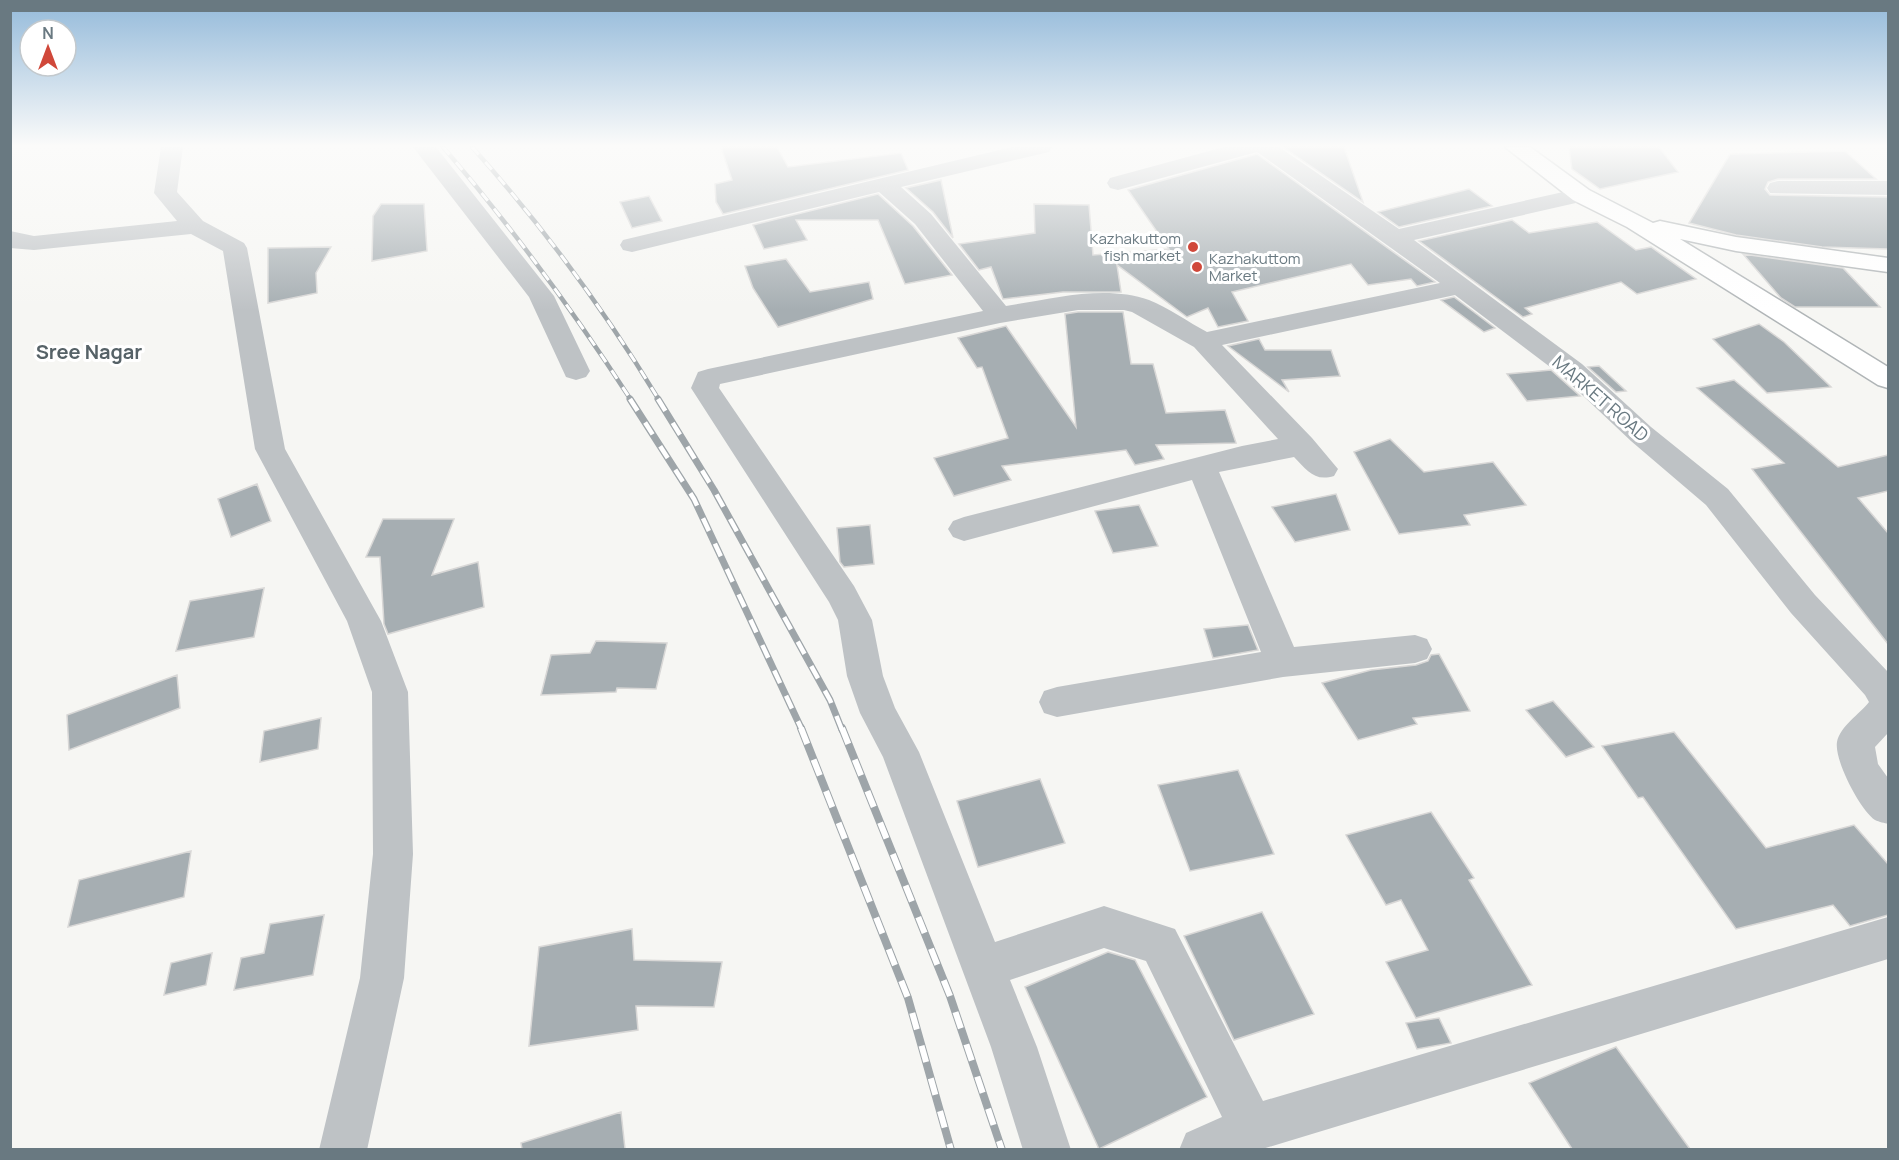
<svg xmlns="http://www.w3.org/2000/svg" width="1899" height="1160" viewBox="0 0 1899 1160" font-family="Manrope,sans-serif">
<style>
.building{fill:#a6aeb2;stroke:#d8d7d6;stroke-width:1.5}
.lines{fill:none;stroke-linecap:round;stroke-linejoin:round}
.major-casing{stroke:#b0b5b7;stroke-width:3}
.minor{fill:#bec2c5;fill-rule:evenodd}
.major{fill:#fff;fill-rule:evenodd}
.rail-far2-casing{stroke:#9ea5a9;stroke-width:4.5}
.rail-far1-casing{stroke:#9ea5a9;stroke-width:7}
.rail-casing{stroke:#9ea5a9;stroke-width:8}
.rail-far2{stroke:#fff;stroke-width:3;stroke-dasharray:10;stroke-linecap:butt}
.rail-far1{stroke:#fff;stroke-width:4.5;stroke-dasharray:14;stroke-linecap:butt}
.rail{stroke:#fff;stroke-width:6;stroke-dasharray:17;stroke-linecap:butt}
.poi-dot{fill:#d0483a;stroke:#fff;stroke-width:2}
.labels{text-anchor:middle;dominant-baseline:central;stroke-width:6;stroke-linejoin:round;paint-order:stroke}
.far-poi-label{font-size:15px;fill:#697981;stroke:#fff;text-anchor:end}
.street-label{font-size:18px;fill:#697981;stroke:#fff}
.neighbourhood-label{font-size:20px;font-weight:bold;fill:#566267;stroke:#fff}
</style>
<rect width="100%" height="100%" fill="#f6f6f3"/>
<path class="building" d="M 721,147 L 777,147 L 788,167 L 901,153 L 908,170 L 723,214 L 716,202 L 715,184 L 732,180 Z
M 1283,147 L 1344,147 L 1363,202 Z
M 1569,147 L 1659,147 L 1678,172 L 1600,189 L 1572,169 Z
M 1845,151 L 1876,179 L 1778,179 L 1768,182 L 1765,189 L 1770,195 L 1888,197 L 1888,249 L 1822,247 L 1736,235 L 1689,223 L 1730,154 Z
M 1257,154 L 1435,282 L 1417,286 L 1411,279 L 1368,285 L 1351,264 L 1232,292 L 1248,321 L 1218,327 L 1208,308 L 1187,317 L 1117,265 L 1121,292 L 1063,292 L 1003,299 L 991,267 L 979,270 L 959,244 L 1035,233 L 1034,204 L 1089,205 L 1093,255 L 1169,249 L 1128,190 Z
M 941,180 L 953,238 L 933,212 L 906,188 Z
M 1469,189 L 1492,206 L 1399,227 L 1378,212 Z
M 878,194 L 913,226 L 952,275 L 905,284 L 878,220 L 796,220 L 807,240 L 764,249 L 753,225 Z
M 649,196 L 662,221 L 632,228 L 620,202 Z
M 381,204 L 424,204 L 427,251 L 372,261 L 373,216 Z
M 1512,220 L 1529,233 L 1597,222 L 1636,250 L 1651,247 L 1696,279 L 1637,294 L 1621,282 L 1525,308 L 1532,314 L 1523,317 L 1419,241 Z
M 331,247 L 316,273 L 317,293 L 268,303 L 268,248 Z
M 1743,254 L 1843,268 L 1880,307 L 1795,307 L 1781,298 Z
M 786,259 L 810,292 L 869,282 L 873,299 L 778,327 L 753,288 L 745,266 Z
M 1454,297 L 1495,328 L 1484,332 L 1441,300 Z
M 1078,312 L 1123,312 L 1131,364 L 1153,364 L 1166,413 L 1225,410 L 1236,443 L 1156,445 L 1164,459 L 1135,465 L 1126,450 L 1002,466 L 1011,480 L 954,496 L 934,458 L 1008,438 L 982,367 L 977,368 L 958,338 L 1006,326 L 1076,427 L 1065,314 Z
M 1759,324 L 1784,342 L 1831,387 L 1767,393 L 1713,339 Z
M 1259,339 L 1265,350 L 1331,350 L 1340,376 L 1282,380 L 1289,392 L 1228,346 Z
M 1599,366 L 1626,391 L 1616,392 L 1588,367 Z
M 1551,370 L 1580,396 L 1527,401 L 1507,374 Z
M 1734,380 L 1838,467 L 1888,455 L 1888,491 L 1858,498 L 1888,533 L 1888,644 L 1752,469 L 1784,463 L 1697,388 Z
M 1390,439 L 1424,472 L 1493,462 L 1526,505 L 1464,515 L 1470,525 L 1399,534 L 1354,452 Z
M 257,484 L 271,521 L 231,537 L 218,499 Z
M 1336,494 L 1350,530 L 1295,542 L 1272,507 Z
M 1139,505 L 1158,546 L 1113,553 L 1095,511 Z
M 383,519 L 454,519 L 432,575 L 478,562 L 484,607 L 388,634 L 384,624 L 380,557 L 366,557 Z
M 870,525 L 874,564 L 844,567 L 840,562 L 837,528 Z
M 264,588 L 254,637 L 176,651 L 190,601 Z
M 1248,625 L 1258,650 L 1213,658 L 1204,629 Z
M 596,641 L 667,643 L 656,689 L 617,688 L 616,692 L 541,695 L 551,655 L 590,653 Z
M 1439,654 L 1470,711 L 1413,718 L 1417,724 L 1358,740 L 1322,683 L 1371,670 L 1416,665 L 1428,661 L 1431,655 Z
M 177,675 L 180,708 L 69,750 L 67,715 Z
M 1553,701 L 1594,747 L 1566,757 L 1526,710 Z
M 321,718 L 318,749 L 260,762 L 264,731 Z
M 1674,732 L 1766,848 L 1854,825 L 1888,864 L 1888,915 L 1850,926 L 1833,905 L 1736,929 L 1643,797 L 1638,798 L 1602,746 Z
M 1238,770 L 1274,854 L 1190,871 L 1158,785 Z
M 1040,779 L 1065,843 L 978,867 L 957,801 Z
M 1431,812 L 1474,878 L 1469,880 L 1532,985 L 1416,1018 L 1386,962 L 1428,950 L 1401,900 L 1386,905 L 1346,835 Z
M 191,851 L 184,897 L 68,927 L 79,880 Z
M 1262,912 L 1314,1014 L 1234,1040 L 1184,936 Z
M 324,915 L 313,975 L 234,990 L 241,958 L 264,953 L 270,924 Z
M 632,929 L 634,960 L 722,962 L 714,1007 L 636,1006 L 638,1030 L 529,1046 L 539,947 Z
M 1108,952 L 1135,960 L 1207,1097 L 1099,1149 L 1025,987 Z
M 212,953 L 206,985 L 164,995 L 171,963 Z
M 1439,1018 L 1451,1043 L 1417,1049 L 1406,1023 Z
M 1616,1047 L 1690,1149 L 1572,1149 L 1529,1083 Z
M 621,1112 L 625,1149 L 522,1149 L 521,1143 Z"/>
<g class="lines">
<g class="major-casing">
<path id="major" d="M 1505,147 L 1530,147 L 1589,190 L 1653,223 L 1660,221 L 1736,237 L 1888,258 L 1888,272 L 1736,251 L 1680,239 L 1888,367 L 1888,388 L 1878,385 L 1627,227 L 1573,200 Z"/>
</g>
<path class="minor" d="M 161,147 L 183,147 L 177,192 L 203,221 L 244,243 L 247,248 L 285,449 L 381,621 L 408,692 L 413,854 L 404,978 L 367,1150 L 319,1150 L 360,978 L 373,854 L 372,692 L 347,621 L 255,449 L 223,251 L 191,234 L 34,250 L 10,248 L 10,231 L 34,236 L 177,221 L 154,193 Z
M 413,147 L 436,147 L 554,296 L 590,371 L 586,377 L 576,380 L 566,377 L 529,297 Z
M 1012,147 L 1052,147 L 1049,152 L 901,187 L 931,214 L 1006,306 C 1051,299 1105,284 1149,300 C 1169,308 1188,322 1207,332 L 1440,283 L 1257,152 L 1118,190 L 1110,188 L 1107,183 L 1110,178 L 1224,147 L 1279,147 L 1399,229 L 1581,188 L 1589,190 L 1592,195 L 1589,200 L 1414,240 L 1582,364 L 1651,427 L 1728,489 L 1815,595 L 1888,672 L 1888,733 L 1875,747 L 1878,764 L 1888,778 L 1888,824 C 1885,823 1879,822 1875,820 C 1860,810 1834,760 1837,742 C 1840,726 1860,714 1869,702 L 1865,695 L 1791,613 L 1706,505 L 1631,441 L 1562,376 L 1455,295 L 1222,345 L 1312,438 L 1338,469 L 1334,476 C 1314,482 1307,470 1294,457 L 1219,472 L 1294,647 L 1415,635 L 1427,639 L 1432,649 L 1427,659 L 1415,663 L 1283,677 L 1057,717 L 1044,713 L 1039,702 L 1044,691 L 1057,687 L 1261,652 L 1192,480 L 964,541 L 953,537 L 948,529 L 953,521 L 964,517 L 1242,446 L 1278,439 L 1194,347 L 1132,312 L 1124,310 L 1078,310 L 1000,323 L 720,384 L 719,388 L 854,586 L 872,620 L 883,676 L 895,708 L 919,752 L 995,942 L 1104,906 L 1175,929 L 1263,1101 L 1888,917 L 1888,959 L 1259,1150 L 1179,1150 L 1186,1133 L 1222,1117 L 1146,961 L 1104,948 L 1010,980 L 1037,1047 L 1071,1150 L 1023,1150 L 991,1047 L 883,757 L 860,713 L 847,676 L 838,620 L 829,602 L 691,388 L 698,372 L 708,369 L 983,311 L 915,224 L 879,192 L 632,252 L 623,250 L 620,245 L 623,240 Z
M 1778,181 L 1888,181 L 1888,195 L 1770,193 L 1767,188 L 1770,183 Z"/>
<use href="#major" class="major"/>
<g class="rail-far2-casing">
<path id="rail-far2" d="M 443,147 C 512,227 574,312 631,400
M 472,147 C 542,225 605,311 659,400"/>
</g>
<g class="rail-far1-casing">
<path id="rail-far1" d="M 630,399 L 694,499 L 802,730
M 658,399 L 714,490 L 830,700 L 842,730"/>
</g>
<g class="rail-casing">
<path id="rail" d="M 801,728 L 908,998 L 951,1150
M 842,728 L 950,996 L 1002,1150"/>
</g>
<use href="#rail-far2" class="rail-far2"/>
<use href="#rail-far1" class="rail-far1"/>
<use href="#rail" class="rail"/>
</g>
<linearGradient id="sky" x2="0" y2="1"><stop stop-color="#94bada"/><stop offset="0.47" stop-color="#fbfbfa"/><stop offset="1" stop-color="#fbfbfa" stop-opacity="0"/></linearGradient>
<rect width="1899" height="310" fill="url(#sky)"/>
<g class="poi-dot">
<circle cx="1193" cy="247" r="6"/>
<circle cx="1197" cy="267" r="6"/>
</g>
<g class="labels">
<g class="far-poi-label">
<text x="1181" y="238">Kazhakuttom<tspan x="1181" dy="17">fish market</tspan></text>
<text x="1209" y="258" text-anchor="start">Kazhakuttom<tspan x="1209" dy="17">Market</tspan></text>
</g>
<g class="street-label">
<text transform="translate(1601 398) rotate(41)">MARKET ROAD</text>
</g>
<g class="neighbourhood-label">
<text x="89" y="351">Sree Nagar</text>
</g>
</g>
<rect width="1899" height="1160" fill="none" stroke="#697981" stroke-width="24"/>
<g transform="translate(48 48)"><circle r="28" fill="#ffffff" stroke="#c3c9cd" stroke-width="1.5"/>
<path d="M0-4.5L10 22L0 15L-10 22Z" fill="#d0483a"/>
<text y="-9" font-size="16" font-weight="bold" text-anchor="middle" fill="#697981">N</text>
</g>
</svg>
